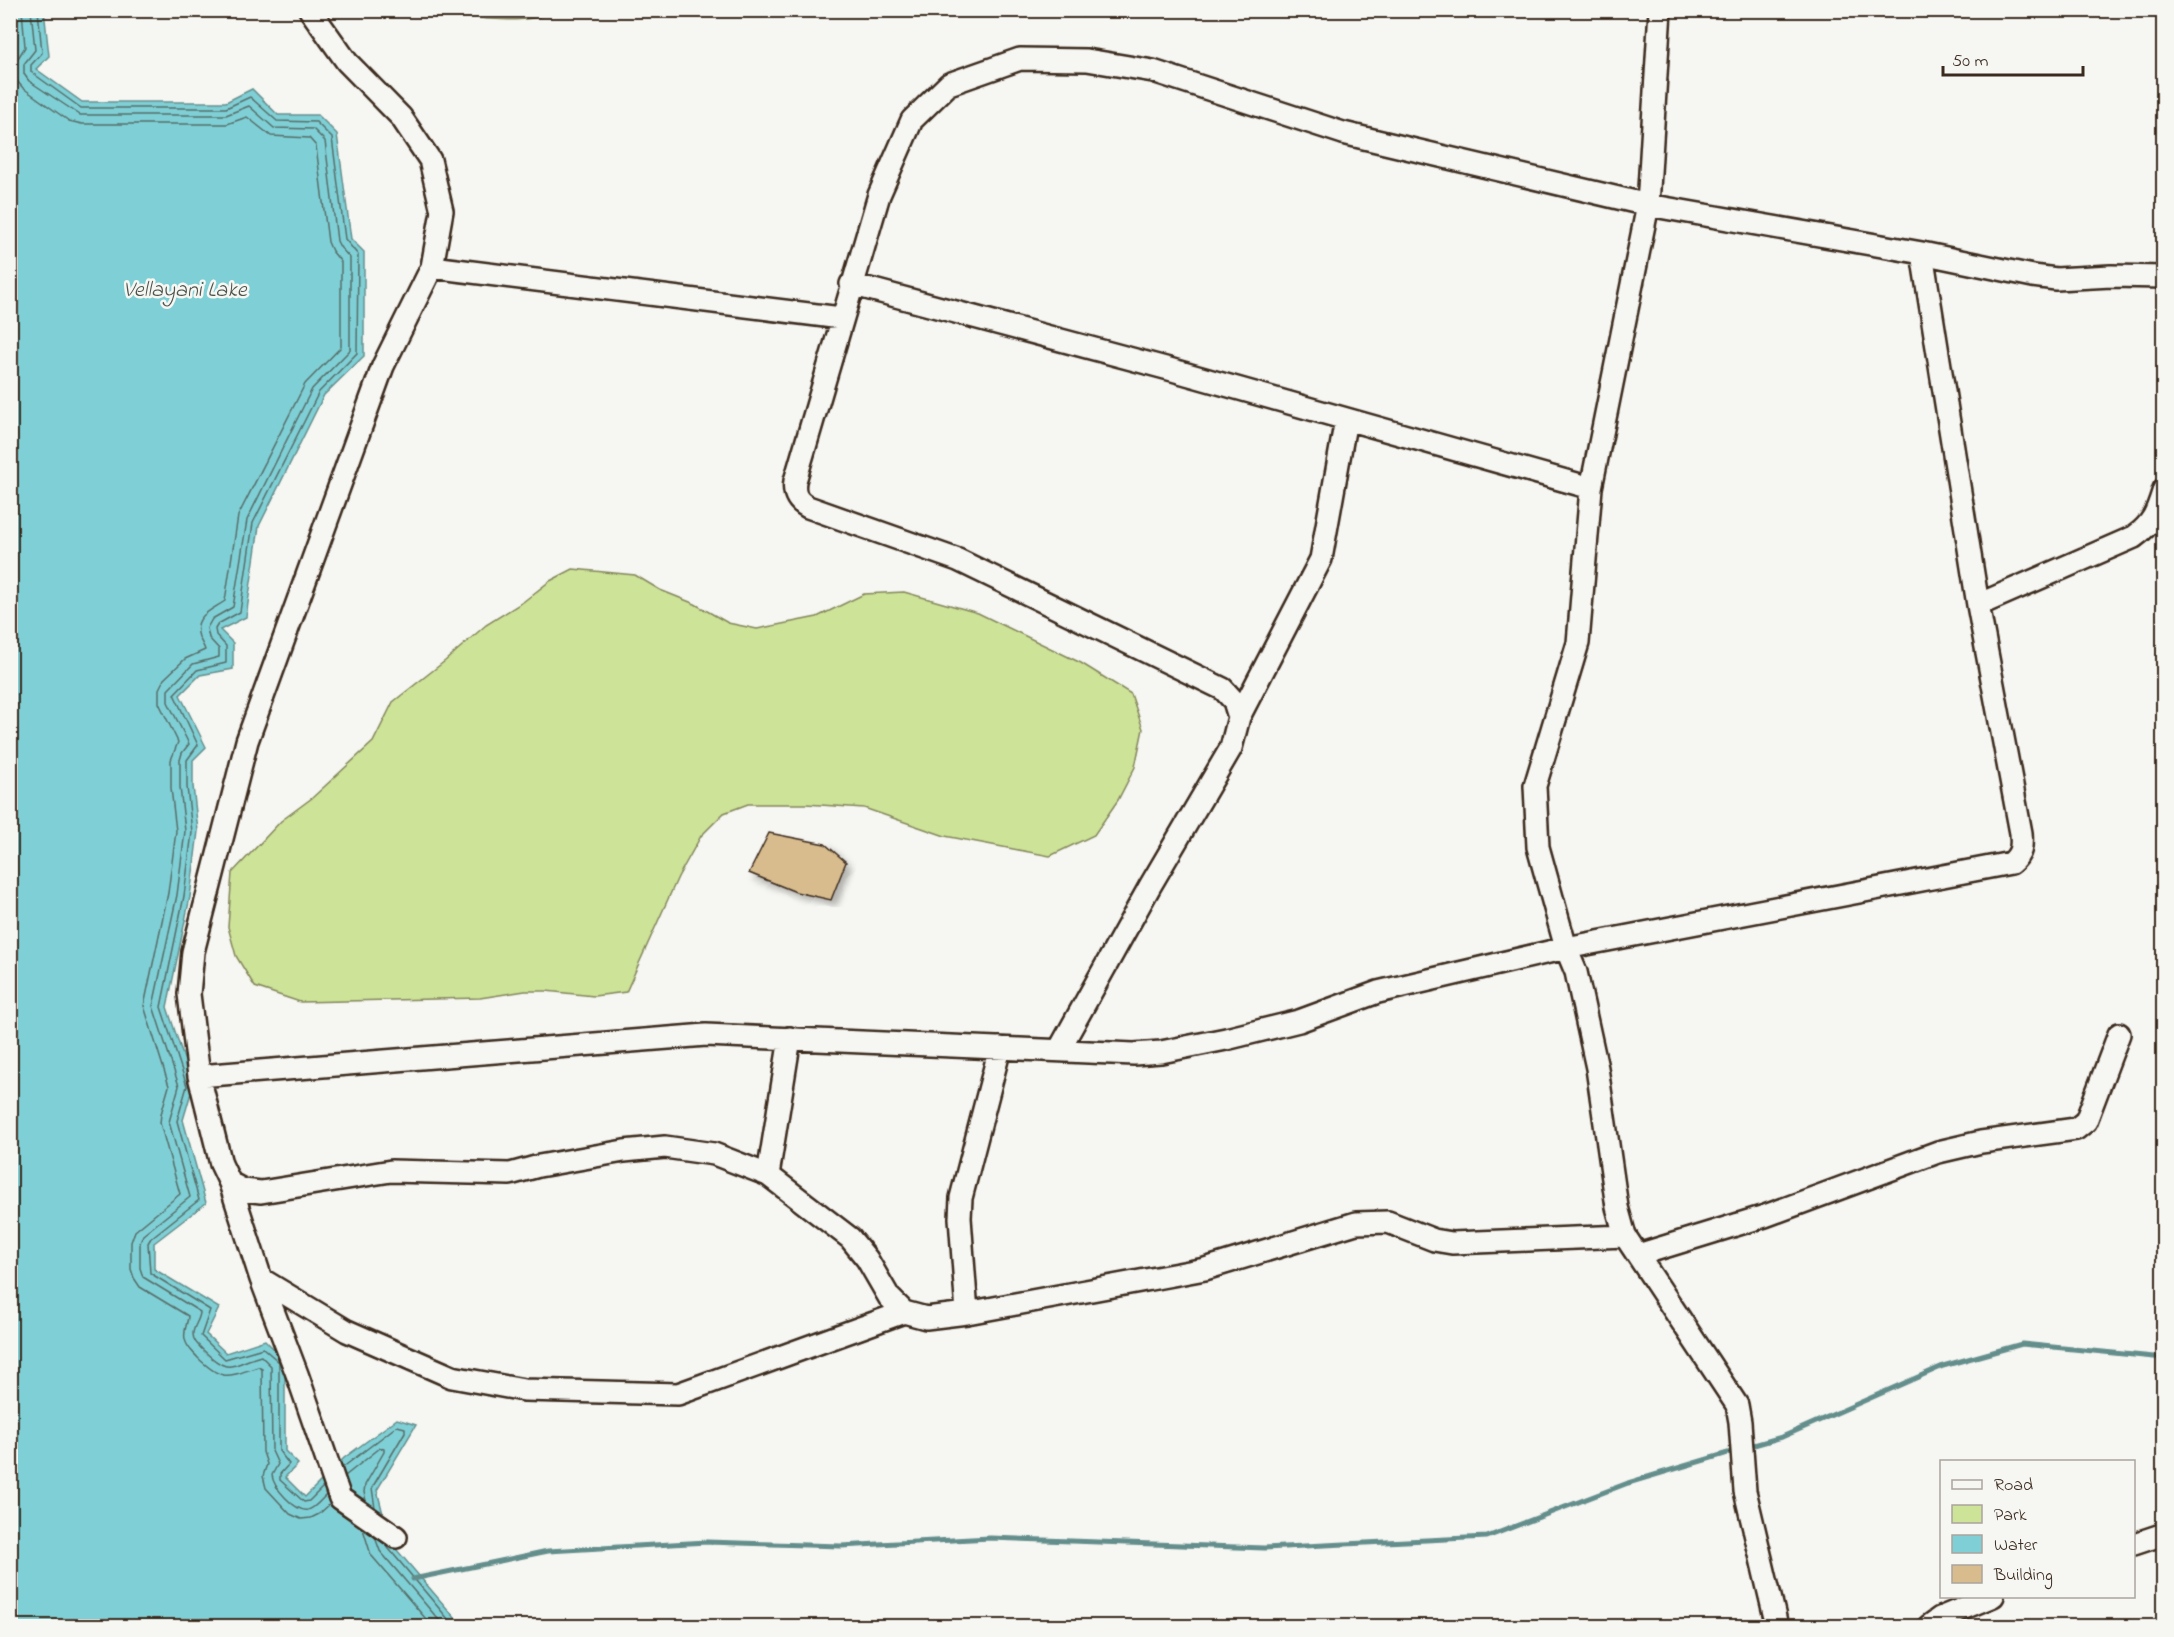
<svg xmlns="http://www.w3.org/2000/svg" width="2174" height="1637" viewBox="0 0 2174 1637" font-family="'Indie Flower',sans-serif">
<style>
.green{fill:#cce398;stroke:#84865b;stroke-width:1.5}
.water{fill:#7fd0d6;stroke:#648e8c;stroke-width:1.5}
.lines{fill:none;stroke-linecap:round;stroke-linejoin:round}
.shore{stroke:#566c68;stroke-width:1.5}
.stream{stroke:#648e8c;stroke-width:5}
.building{fill:#d8bc8d;stroke:#3b2a1e;stroke-width:1.5;filter:url(#shadow)}
.minor-casing{stroke:#3b2a1e;stroke-width:26}
.minor{stroke:#f6f6f2;stroke-width:21}
.labels{text-anchor:middle;dominant-baseline:central;stroke-width:5;stroke-linejoin:round;paint-order:stroke}
.water-label{font-size:22px;font-style:italic;fill:#4c544c;stroke:#f6f6f2}
</style>
<defs>
<filter id="shadow"><feDropShadow dx="5.5" dy="5.5" stdDeviation="3" flood-color="#0004"/></filter>
</defs>
<rect width="100%" height="100%" fill="#f6f6f2"/>
<filter id="ink" filterUnits="userSpaceOnUse"><feTurbulence type="fractalNoise" baseFrequency=".0167" numOctaves="2"/><feDisplacementMap in="SourceGraphic" scale="12" xChannelSelector="R" yChannelSelector="G"/><feConvolveMatrix kernelMatrix="1 2 1 2 8 2 1 2 1" color-interpolation-filters="sRGB"/></filter>
<g filter="url(#ink)">
<path class="green" d="M 448,11 L 553,10 L 553,11 C 530,25 474,20 448,11 Z
M 573,569 L 635,575 L 660,590 L 695,604 L 728,623 L 757,629 L 817,617 L 864,594 L 904,592 L 978,613 L 1081,663 L 1131,694 L 1143,729 L 1135,767 L 1118,800 L 1094,835 L 1050,856 L 945,836 L 864,808 L 806,804 L 748,804 L 724,813 L 701,836 L 678,877 L 626,992 L 594,996 L 546,991 L 525,991 L 480,998 L 300,1002 L 255,987 L 236,956 L 228,927 L 232,873 L 281,821 L 312,798 L 373,742 L 393,702 L 445,661 L 486,625 L 523,602 L 550,581 Z"/>
<path class="water" d="M 44,10 L 49,56 L 36,69 L 82,102 L 226,102 L 252,89 L 278,115 L 318,115 L 337,134 L 351,239 L 364,252 L 364,356 L 324,395 L 259,526 L 246,617 L 220,630 L 233,643 L 233,669 L 200,675 L 180,695 L 206,747 L 193,760 L 193,786 L 198,831 L 190,897 L 167,1007 L 193,1086 L 183,1120 L 206,1203 L 154,1243 L 154,1269 L 219,1308 L 206,1334 L 226,1353 L 265,1340 L 285,1360 L 285,1451 L 298,1464 L 285,1477 L 305,1497 L 344,1458 L 397,1419 L 416,1425 L 377,1490 L 390,1542 L 462,1626 L 11,1626 L 10,11 Z"/>
<g class="lines">
<path class="shore" d="M 22,10 L 25,47 L 15,63 L 14,72 L 17,81 L 23,88 L 69,121 L 82,124 L 227,124 L 247,117 L 271,136 L 309,138 L 316,146 L 328,242 L 332,251 L 341,262 L 341,347 L 305,384 L 238,516 L 225,601 C 212,610 192,616 199,637 C 201,642 204,646 205,650 L 185,659 L 164,679 L 159,689 L 159,703 L 178,742 L 171,760 L 171,788 L 176,831 L 168,893 L 144,1006 L 169,1086 L 161,1114 L 160,1123 L 180,1194 L 135,1231 L 131,1242 L 131,1269 L 134,1278 L 140,1287 L 188,1316 C 188,1323 183,1330 185,1339 C 186,1347 193,1352 198,1358 C 223,1382 227,1377 258,1367 L 262,1369 L 263,1452 L 267,1464 L 263,1476 L 266,1488 L 290,1514 L 301,1519 L 311,1518 L 319,1514 L 330,1504
M 31,10 L 35,50 L 24,64 L 24,74 L 29,81 L 80,115 L 226,115 L 249,106 L 274,128 L 313,129 L 325,141 L 337,241 L 340,247 L 350,258 L 350,350 L 312,389 L 247,520 L 233,607 L 212,619 L 207,628 L 209,638 L 219,649 L 219,657 L 193,664 L 168,690 L 168,702 L 189,744 L 182,753 L 180,760 L 180,787 L 185,831 L 177,895 L 153,1006 L 179,1086 L 169,1122 L 190,1197 L 143,1235 L 140,1243 L 140,1268 L 143,1277 L 200,1312 C 200,1320 193,1326 193,1334 C 193,1341 198,1345 203,1350 C 230,1376 229,1365 261,1356 L 271,1366 L 272,1451 L 278,1464 L 272,1475 C 273,1487 295,1512 308,1510 C 315,1508 321,1500 326,1495
M 38,10 L 42,53 L 31,65 L 31,72 L 81,108 L 226,108 L 250,97 L 277,121 L 316,122 L 332,138 L 345,239 L 358,255 L 357,353 L 319,392 L 253,523 L 240,612 L 218,624 L 215,629 L 216,635 L 226,646 L 226,663 L 197,670 L 174,694 L 198,745 L 187,760 L 187,787 L 192,832 L 184,896 L 161,1007 L 187,1086 L 177,1121 L 199,1200 L 151,1238 L 148,1243 L 150,1273 L 210,1310 L 201,1336 L 225,1359 L 263,1348 L 279,1362 L 279,1451 L 289,1464 L 280,1474 L 280,1480 L 304,1502 L 309,1501 L 323,1487
M 342,1468 L 397,1426 L 405,1428 L 405,1432 L 372,1488 L 375,1508
M 345,1476 L 380,1448 L 384,1449 L 384,1452 L 365,1485 L 364,1492 L 366,1501
M 363,1529 L 371,1555 L 432,1626
M 375,1537 L 380,1551 L 444,1626
M 384,1543 L 454,1626"/>
<path class="stream" d="M 1747,1447 L 1782,1437 L 1943,1366 L 2022,1344 L 2164,1358
M 413,1579 L 548,1551 L 707,1542 L 841,1546 L 990,1538 L 1264,1548 L 1487,1537 L 1628,1483 L 1738,1450"/>
</g>
<path class="building" d="M 769,833 L 825,844 L 846,862 L 831,900 L 796,892 L 749,873 Z"/>
<g class="lines">
<g class="minor-casing">
<path id="minor" d="M 310,10 L 347,62 L 401,117 L 430,160 L 442,211 L 432,267 L 383,366 L 247,741 L 193,952 L 189,994 L 199,1076 L 221,1164 L 230,1183 L 243,1190 L 261,1192 L 391,1171 L 510,1174 L 539,1166 L 624,1151 L 665,1147 L 714,1154 L 768,1175 L 850,1238 L 867,1259 L 889,1297 L 904,1312 L 926,1318 L 967,1313 L 1205,1269 L 1356,1223 L 1388,1222 L 1434,1240 L 1452,1243 L 1625,1236
M 1660,10 L 1648,205 L 1591,488 L 1578,643 L 1535,786 L 1538,847 L 1566,948 L 1576,972 L 1597,1068 L 1617,1207 L 1625,1236 L 1737,1405 L 1740,1422 L 1745,1491 L 1777,1626
M 432,267 L 841,318
M 851,284 L 1169,369 L 1591,488
M 1978,605 L 2134,537 C 2154,523 2157,511 2164,489
M 1239,717 L 1321,559 L 1346,419
M 1059,1050 L 1150,886 L 1231,748 L 1239,717 L 1234,701 L 1223,689 L 958,560 L 808,507 C 797,501 793,494 795,481 L 879,195 L 912,120 L 949,84 L 1020,59 L 1087,60 L 1153,71 L 1343,133 L 1648,205 L 1922,253 L 2033,276 L 2056,279 L 2111,276 L 2164,277
M 199,1076 L 706,1035 L 1134,1054 L 1161,1052 L 1226,1039 L 1299,1021 L 1378,992 L 1566,948 L 2011,863 C 2022,854 2022,846 2021,833 L 1978,605 L 1922,253
M 768,1175 L 790,1038
M 230,1183 L 261,1279 L 297,1374 L 340,1498 L 396,1537
M 1638,1255 L 1765,1216 L 1938,1152 L 1981,1142 L 2076,1129 L 2086,1121 L 2119,1034
M 261,1279 L 347,1331 L 452,1377 L 524,1390 L 678,1394 L 904,1312
M 967,1313 L 960,1218 L 961,1198 L 1000,1048
M 2134,1544 L 2164,1534
M 1929,1626 L 1940,1618 L 1993,1596"/>
</g>
<use href="#minor" class="minor"/>
</g>
</g>
<g class="labels">
<g class="water-label">
<text x="185" y="291">Vellayani Lake</text>
</g>
</g>
<rect width="2174" height="1637" fill="none" stroke="#f6f6f2" stroke-width="36"/>
<rect x="18" y="18" width="2138" height="1601" fill="none" stroke="#3b2a1e" stroke-width="2" filter="url(#ink)"/>
<rect x="1940" y="1460" width="195" height="138" fill="#f6f6f2" stroke="#aba49d" stroke-width="1.5"/>
<rect x="1952" y="1480" width="30" height="9" fill="#f6f6f2" stroke="#aba49d" stroke-width="1.5"/>
<text x="1994" y="1490" font-size="18" fill="#3b2a1e">Road</text>
<rect x="1952" y="1505" width="30" height="18" fill="#cce398" stroke="#aba49d" stroke-width="1.5"/>
<text x="1994" y="1520" font-size="18" fill="#3b2a1e">Park</text>
<rect x="1952" y="1535" width="30" height="18" fill="#7fd0d6" stroke="#aba49d" stroke-width="1.5"/>
<text x="1994" y="1550" font-size="18" fill="#3b2a1e">Water</text>
<rect x="1952" y="1565" width="30" height="18" fill="#d8bc8d" stroke="#aba49d" stroke-width="1.5"/>
<text x="1994" y="1580" font-size="18" fill="#3b2a1e">Building</text>
<path d="M1943 66v9h140v-9" fill="none" stroke="#3b2a1e" stroke-width="3"/>
<text x="1952" y="66" font-size="18" fill="#3b2a1e" stroke="#f6f6f2" stroke-width="4.5" paint-order="stroke">50 m</text>
</svg>
